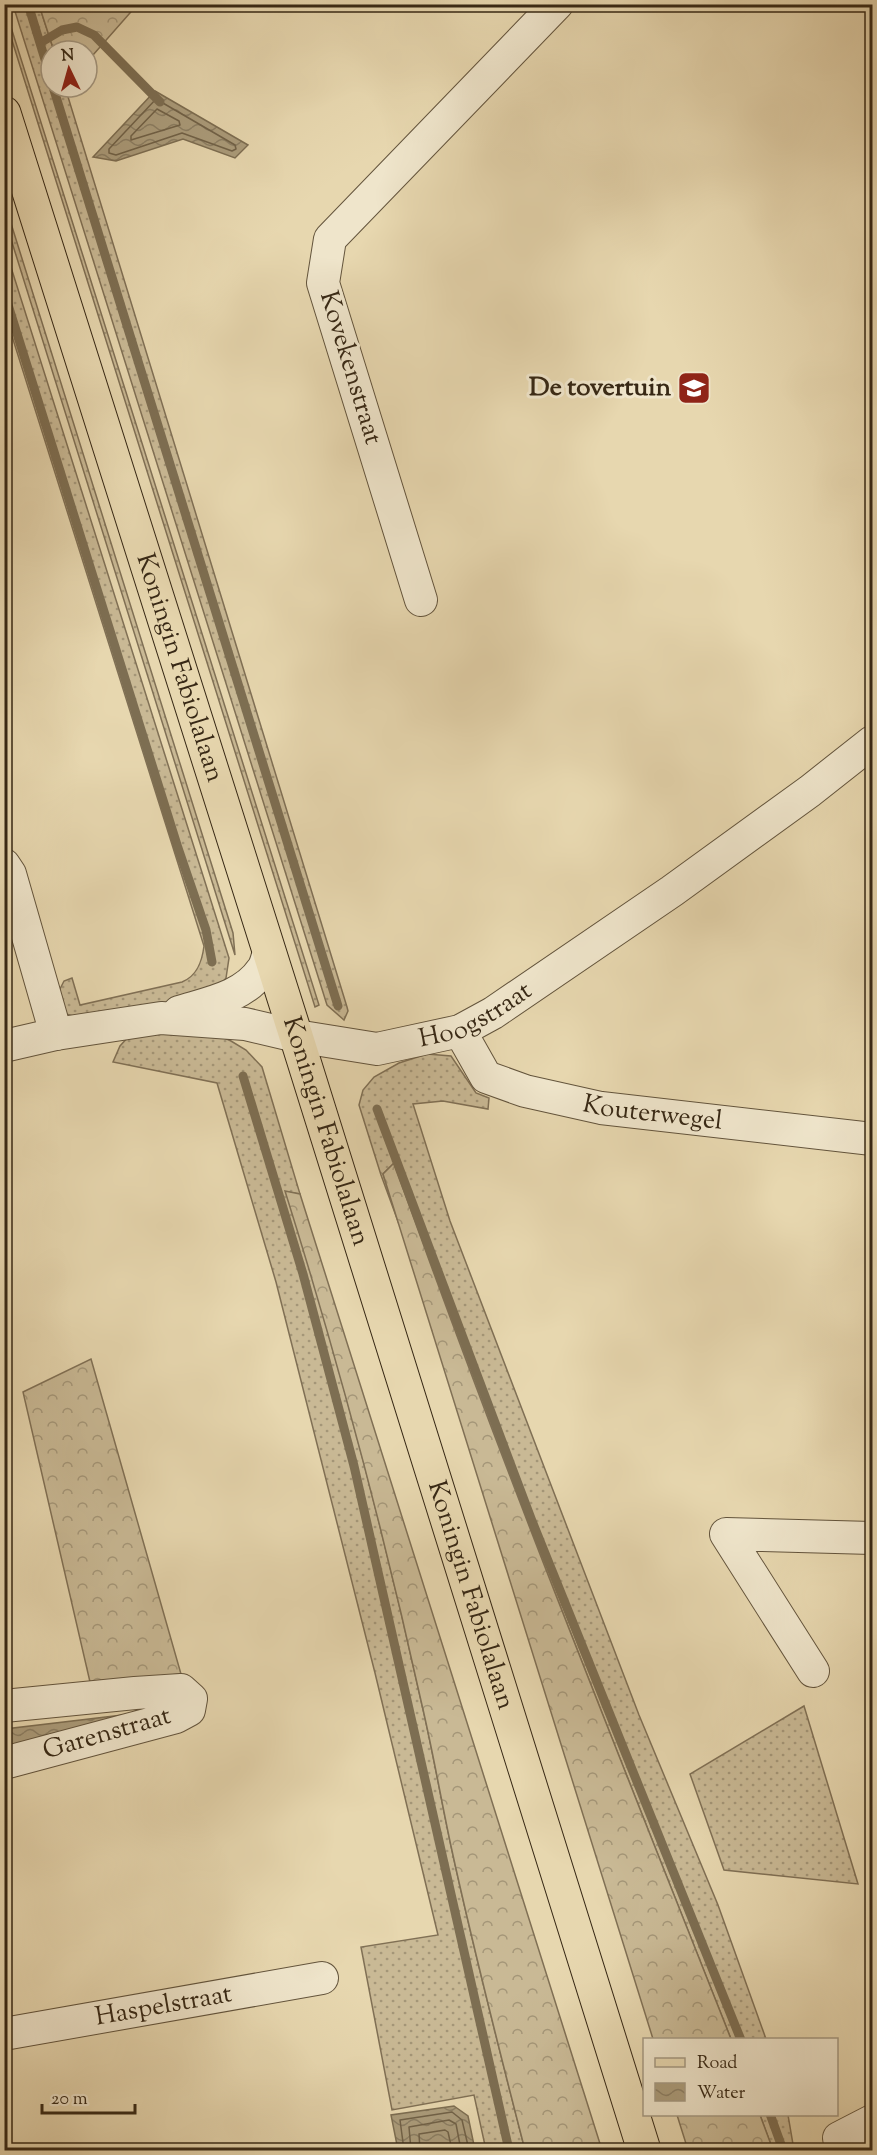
<svg xmlns="http://www.w3.org/2000/svg" width="877" height="2155" viewBox="0 0 877 2155" font-family="'Sorts Mill Goudy',serif">
<style>
.grass{fill:url(#grass-dots);stroke:#807055;stroke-width:1.5}
.forest{fill:url(#forest-crowns);stroke:#807055;stroke-width:1.5}
.water{fill:url(#water-waves);stroke:#7d6e52;stroke-width:1.5}
.lines{fill:none;stroke-linecap:round;stroke-linejoin:round}
.shore{stroke:#716248;stroke-width:1.5}
.stream{stroke:#7d6e52;stroke-width:9}
.minor-casing{stroke:#63543c;stroke-width:34}
.major-casing{stroke:#372815;stroke-width:35}
.minor{stroke:#efe5cb;stroke-width:32}
.major{stroke:#e7d7af;stroke-width:33}
.labels{text-anchor:middle;dominant-baseline:central;stroke-width:6;stroke-linejoin:round;paint-order:stroke}
.street-label{font-size:26px;fill:#372815;stroke:#efe5cb}
.poi-label{font-size:26px;font-weight:bold;fill:#372815;stroke:#efe5cb;text-anchor:end}
</style>
<defs>
<pattern id="grass-dots" width="8" height="8" patternUnits="userSpaceOnUse" patternTransform="scale(1.5)"><rect width="8" height="8" fill="#c9b995"/><path d="M2 2h.1M6 6h.1" fill="none" stroke="#a49678" stroke-width="1.8" stroke-linecap="round"/></pattern>
<pattern id="forest-crowns" width="20" height="18" patternUnits="userSpaceOnUse" patternTransform="scale(1.5)"><rect width="20" height="18" fill="#c9b995"/><path d="M2 6a3 3 0 1 1 6 0M12 15a3 3 0 1 1 6 0" fill="none" stroke="#a49678"/></pattern>
<pattern id="water-waves" width="16" height="10" patternUnits="userSpaceOnUse" patternTransform="scale(1.5)"><rect width="16" height="10" fill="#ab9c7b"/><path d="M0 5q4-4 8 0t8 0" fill="none" stroke="#8c7f64"/></pattern>
</defs>
<rect width="100%" height="100%" fill="#e7d7af"/>
<filter id="stains"><feTurbulence type="fractalNoise" baseFrequency=".00333" numOctaves="4"/><feColorMatrix values="0 0 0 0 .2 0 0 0 0 .09 0 0 0 0 .02 0 0 0 .5 -.17"/></filter>
<radialGradient id="worn" r=".72"><stop offset=".6" stop-color="#630" stop-opacity="0"/><stop offset="1" stop-color="#630" stop-opacity=".3"/></radialGradient>
<path class="grass" d="M 4,5 L 319,1005 L 315,1007 L 5,18 Z
M 13,5 L 39,5 L 54,51 L 51,51 L 51,87 L 65,87 L 347,1007 L 348,1011 L 344,1020 L 327,1005 Z
M 4,201 L 233,933 L 235,955 L 5,220 Z
M 4,245 L 229,958 L 226,978 L 214,995 L 77,1017 L 66,1014 L 58,993 L 64,981 L 72,978 L 80,1005 L 182,982 C 197,976 202,962 204,946 L 5,314 Z
M 184,1028 L 218,1035 L 231,1041 L 246,1050 L 262,1067 L 300,1194 L 286,1192 C 339,1361 384,1532 422,1705 C 433,1752 441,1800 451,1846 C 473,1948 499,2049 525,2150 L 486,2150 L 474,2095 L 392,2110 L 361,1947 L 438,1935 L 375,1673 L 276,1282 L 217,1083 L 113,1062 L 120,1046 L 130,1035 Z
M 427,1054 L 451,1056 L 476,1093 L 489,1098 L 488,1109 L 443,1101 L 413,1104 L 450,1221 L 639,1715 L 718,1905 L 766,2039 L 731,2039 C 616,1748 499,1458 394,1163 L 383,1174 L 399,1224 L 381,1175 L 359,1105 L 363,1090 L 374,1077 L 399,1063 Z
M 804,1706 L 858,1884 L 724,1870 L 690,1774 Z
M 760,2115 L 788,2115 L 794,2150 L 773,2150 Z"/>
<path class="forest" d="M 39,5 L 39,4 L 137,5 L 93,55 L 87,55 L 87,51 L 54,51 Z
M 394,1163 C 499,1458 616,1748 731,2039 L 653,2039 L 383,1174 Z
M 285,1191 L 300,1194 L 602,2150 L 525,2150 C 499,2049 473,1948 451,1846 C 441,1799 433,1752 422,1705 C 384,1532 338,1360 285,1191 Z
M 91,1359 L 181,1674 L 90,1682 L 23,1392 Z
M 677,2115 L 760,2115 L 773,2150 L 688,2150 Z"/>
<path class="water" d="M 155,91 L 248,145 L 235,158 L 183,139 L 116,161 L 93,157 Z
M 136,1711 L 139,1717 L 5,1751 L 5,1729 L 131,1714 Z
M 454,2106 L 468,2116 L 475,2150 L 398,2150 L 391,2115 Z"/>
<g class="lines">
<path class="shore" d="M 156,99 L 235,145 L 236,149 L 232,151 L 182,133 L 116,155 L 109,153 L 109,149 Z
M 157,109 L 179,121 L 180,125 L 131,140 L 131,136 Z
M 404,2150 L 400,2120 L 452,2112 L 462,2120 L 469,2150
M 411,2150 L 409,2127 L 449,2120 L 456,2124 L 461,2150
M 420,2150 L 419,2134 L 445,2130 L 448,2132 L 452,2150"/>
<path class="stream" d="M 28,4 L 51,79
M 40,43 L 62,30 L 77,27 L 94,35 L 160,102
M 53,87 L 338,1006
M 4,292 L 178,848 L 206,930 L 212,962
M 243,1076 L 303,1274 L 354,1466 L 509,2150
M 377,1109 L 532,1521 L 741,2040
M 770,2114 L 783,2150"/>
<g class="minor-casing">
<g id="minor">
<path d="M 421,600 L 323,283 L 330,239 L 557,4"/>
<path d="M 4,865 L 10,874 L 56,1034"/>
<path d="M 179,1012 C 208,1003 244,997 262,970 C 266,965 267,958 269,952"/>
<path id="s1" d="M 460,1031 L 486,1077 L 525,1091 L 601,1108 L 872,1139"/>
<path id="s2" d="M 4,1046 L 56,1034 L 161,1018 L 245,1024 L 296,1036 L 377,1049 L 460,1031 L 493,1013 L 672,891 L 810,791 L 872,742"/>
<path d="M 813,1671 L 726,1534 L 872,1538"/>
<path d="M 4,1706 L 135,1693 L 181,1690 L 191,1699 L 189,1710 L 176,1717 L 4,1763"/>
<path id="s3" d="M 4,2034 L 322,1978"/>
<path d="M 839,2138 L 872,2121"/>
</g>
</g>
<g class="major-casing">
<g id="major">
<path id="s4" d="M 4,113 L 296,1036 L 644,2150"/>
</g>
</g>
<use href="#minor" class="minor"/>
<use href="#major" class="major"/>
</g>
<defs>
<g id="school-square" transform="scale(1.725)"><rect x="-9" y="-9" width="18" height="18" rx="4" fill="#8f2418" stroke="#efe5cb"/><path d="M0-5L7-2L0 1L-7-2ZM-4 1L0 2.5L4 1V4Q0 6-4 4Z" fill="#fff"/></g>
</defs>
<g fill-rule="evenodd">
<use href="#school-square" x="694" y="388"/>
</g>
<g class="labels">
<g class="street-label">
<text transform="translate(350 368) rotate(73)">Kovekenstraat</text>
<text stroke="none"><textPath href="#s4" startOffset="582">Koningin Fabiolalaan</textPath></text>
<text stroke="none"><textPath href="#s2" startOffset="483">Hoogstraat</textPath></text>
<text stroke="none"><textPath href="#s1" startOffset="224">Kouterwegel</textPath></text>
<text stroke="none"><textPath href="#s4" startOffset="1068">Koningin Fabiolalaan</textPath></text>
<text stroke="none"><textPath href="#s4" startOffset="1554">Koningin Fabiolalaan</textPath></text>
<text transform="translate(107 1734) rotate(-16)">Garenstraat</text>
<text stroke="none"><textPath href="#s3" startOffset="162">Haspelstraat</textPath></text>
</g>
<g class="poi-label">
<text x="671" y="388">De tovertuin</text>
</g>
</g>
<rect width="877" height="2155" fill="none" stroke="#e7d7af" stroke-width="24"/>
<rect x="6" y="6" width="865" height="2143" fill="none" stroke="#372815" stroke-width="3"/>
<rect x="12" y="12" width="853" height="2131" fill="none" stroke="#372815" stroke-width="1.5"/>
<rect x="643" y="2038" width="195" height="78" fill="#efe5cb" stroke="#a59982" stroke-width="1.5"/>
<rect x="655" y="2058" width="30" height="9" fill="#e7d7af" stroke="#a59982" stroke-width="1.5"/>
<text x="697" y="2068" font-size="18" fill="#372815">Road</text>
<rect x="655" y="2083" width="30" height="18" fill="url(#water-waves)" stroke="#a59982" stroke-width="1.5"/>
<text x="697" y="2098" font-size="18" fill="#372815">Water</text>
<g transform="translate(69 69) rotate(355)"><circle r="28" fill="#efe5cb" stroke="#a59982" stroke-width="1.5"/>
<path d="M0-4.5L10 22L0 15L-10 22Z" fill="#8f2418"/>
<text y="-9" font-size="16" font-weight="bold" text-anchor="middle" fill="#372815">N</text>
</g>
<path d="M42 2104v9h93v-9" fill="none" stroke="#372815" stroke-width="3"/>
<text x="51" y="2104" font-size="18" fill="#372815" stroke="#efe5cb" stroke-width="4.5" paint-order="stroke">20 m</text>
<rect width="100%" height="100%" filter="url(#stains)"/>
<rect width="100%" height="100%" fill="url(#worn)"/>
</svg>
